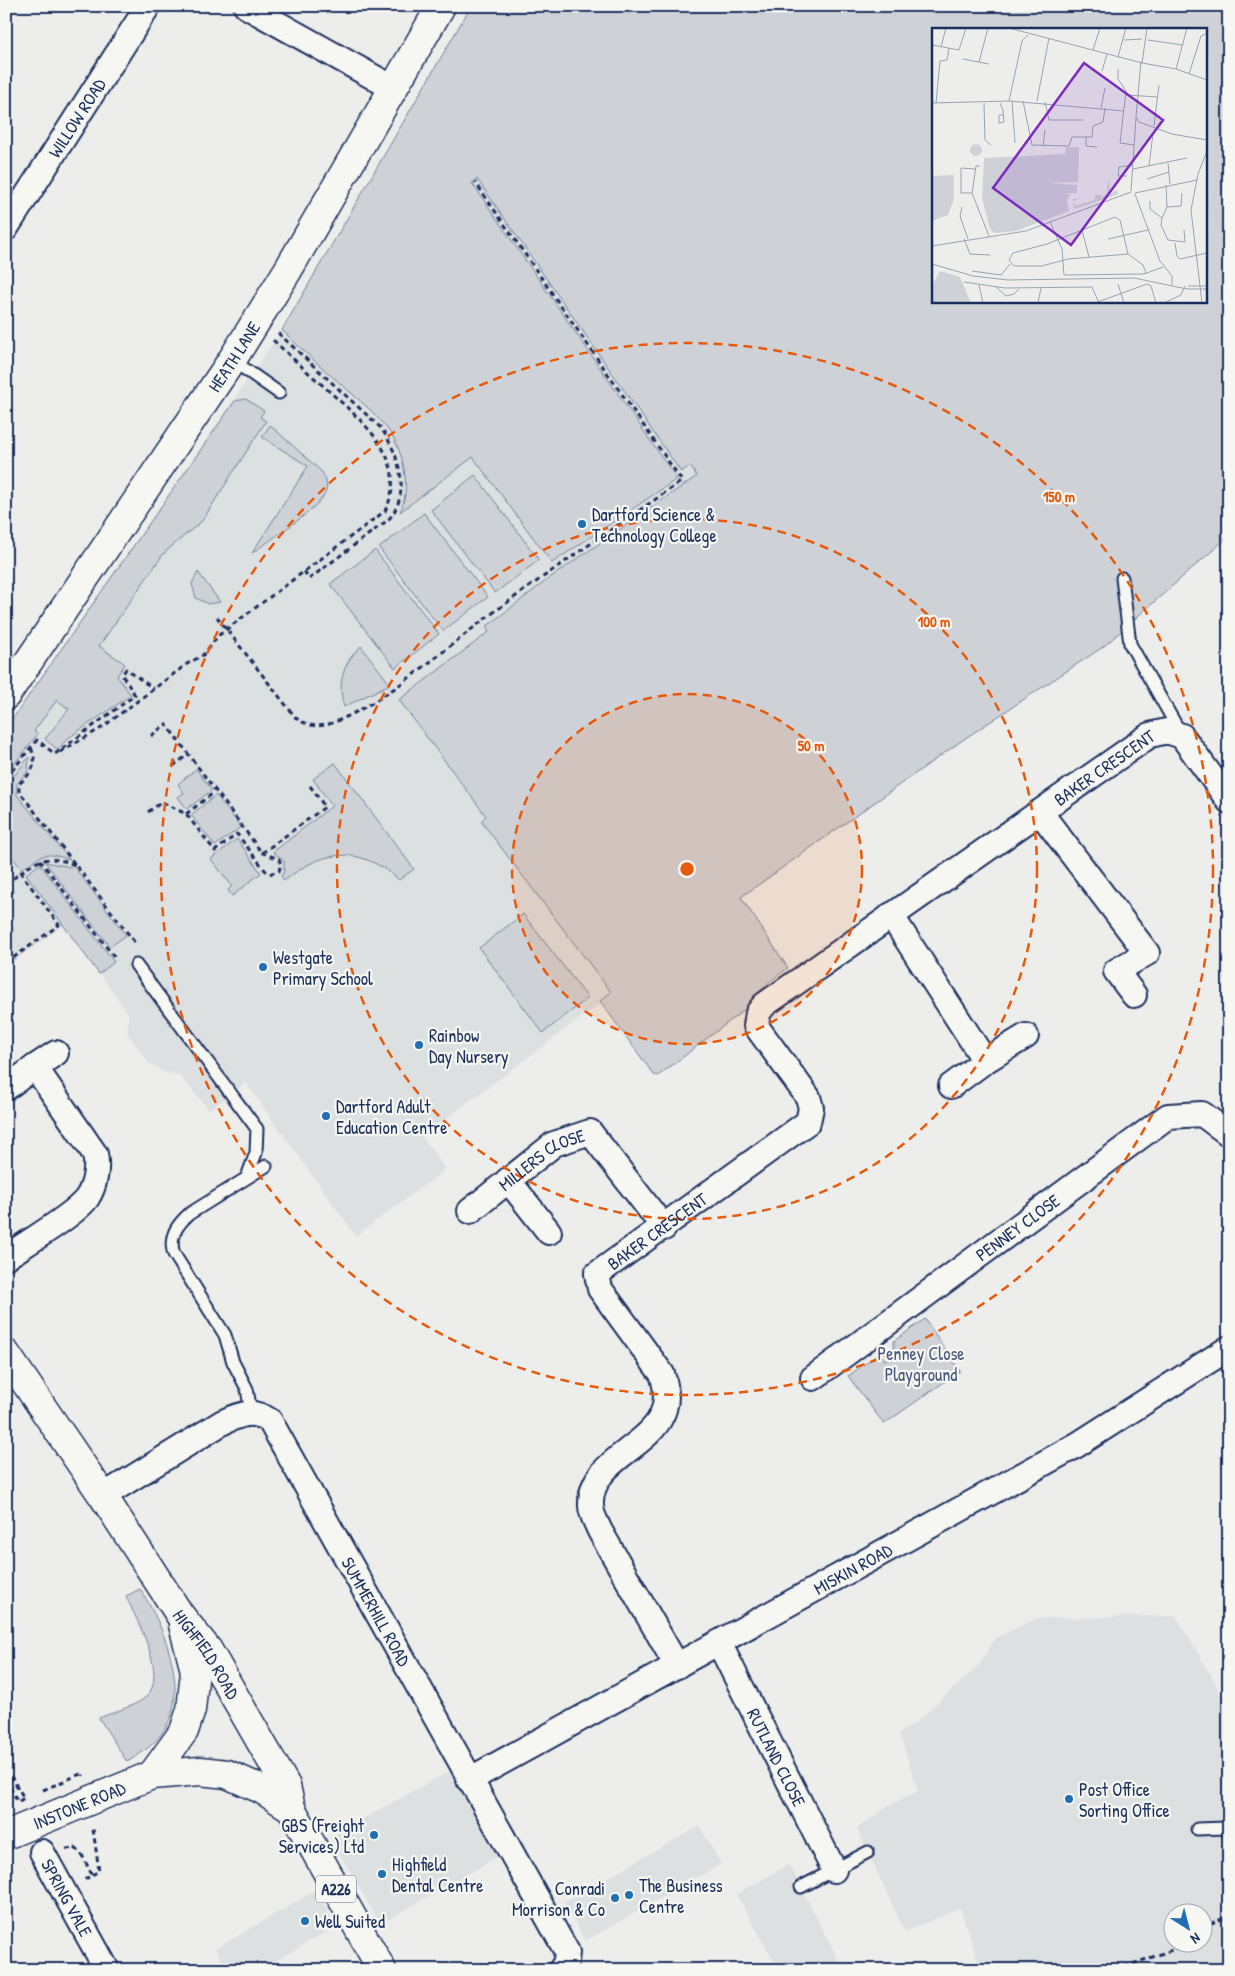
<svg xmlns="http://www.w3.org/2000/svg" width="1235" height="1976" viewBox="0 0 1235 1976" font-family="'Patrick Hand',sans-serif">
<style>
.built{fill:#dde0e1;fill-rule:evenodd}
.green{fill:#ced2d7;stroke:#74809a;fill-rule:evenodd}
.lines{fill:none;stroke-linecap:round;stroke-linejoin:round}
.lane-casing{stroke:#1b2f5e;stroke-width:15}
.street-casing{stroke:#1b2f5e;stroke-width:28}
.secondary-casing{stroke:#1b2f5e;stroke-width:31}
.primary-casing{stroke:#1b2f5e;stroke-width:31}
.path{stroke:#1b2f5e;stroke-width:3;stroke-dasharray:5 4;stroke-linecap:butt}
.lane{stroke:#f6f6f2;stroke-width:11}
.street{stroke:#f6f6f2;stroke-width:24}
.secondary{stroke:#f6f6f2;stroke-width:28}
.primary{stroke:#f6f6f2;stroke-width:28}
.ring{fill:none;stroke:#e8590c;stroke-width:2.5;stroke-dasharray:9 6}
.poi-dot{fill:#1f6fb2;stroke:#f6f6f2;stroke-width:2}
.labels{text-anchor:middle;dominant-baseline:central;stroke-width:4.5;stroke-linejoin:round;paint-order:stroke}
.shield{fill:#f6f6f2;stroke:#5d6b8a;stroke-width:1}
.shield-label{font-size:16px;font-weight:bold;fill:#1b2f5e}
.street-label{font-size:18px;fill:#1b2f5e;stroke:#f6f6f2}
.poi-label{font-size:18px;fill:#1b2f5e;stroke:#f6f6f2;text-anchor:start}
.park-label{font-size:18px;fill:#48587c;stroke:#f6f6f2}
.inset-road{fill:none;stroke:#99a2b3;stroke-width:1}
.view{fill:#7b2cbf;fill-opacity:0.15;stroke:#7b2cbf;stroke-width:2.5}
.inset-edge{fill:none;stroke:#1b2f5e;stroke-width:2.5}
.centre{fill:#e8590c;stroke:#f6f6f2;stroke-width:2.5}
.ring-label{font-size:15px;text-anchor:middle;font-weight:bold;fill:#e8590c;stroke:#f6f6f2;stroke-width:4.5;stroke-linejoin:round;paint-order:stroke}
</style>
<rect width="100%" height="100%" fill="#edeeec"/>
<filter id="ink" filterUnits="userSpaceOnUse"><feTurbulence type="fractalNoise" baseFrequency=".02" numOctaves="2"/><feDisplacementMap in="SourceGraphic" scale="10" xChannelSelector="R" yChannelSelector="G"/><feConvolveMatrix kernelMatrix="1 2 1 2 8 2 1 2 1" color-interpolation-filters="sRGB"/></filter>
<g filter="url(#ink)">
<path class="built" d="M 471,6 L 1103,647 L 967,737 L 741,898 L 422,1137 L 446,1169 L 356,1236 L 246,1083 L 209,1110 L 179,1075 L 163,1072 L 148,1062 L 128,1034 L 128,1013 L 64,925 L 6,967 L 6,728 L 282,330 Z
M 1176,1616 L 1214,1680 L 1229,1714 L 1229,1970 L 981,1970 L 960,1908 L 905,1932 L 857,1829 L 887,1806 L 918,1791 L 899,1733 L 914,1724 L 978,1666 L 995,1638 L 1037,1618 ZM 1172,1914 L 1202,1914 L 1202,1944 L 1172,1944 Z
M 451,1770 L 499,1856 L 380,1924 L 330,1837 Z
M 700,1826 L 721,1864 L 585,1941 L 563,1902 Z
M 789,1864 L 841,1965 L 830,1970 L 779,1970 L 736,1894 Z
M 316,1890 L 336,1926 L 260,1970 L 227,1970 L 215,1949 Z"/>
<path class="green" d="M 471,6 L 1229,6 L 1229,536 L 1103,647 L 967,737 L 741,897 L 788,968 C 774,979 759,987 752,1004 L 658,1076 L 654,1075 L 600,1001 L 611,992 L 481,821 L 486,816 L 399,700 L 489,632 L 486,627 L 551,577 L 697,476 L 690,466 L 681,472 L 477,179 L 472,183 L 677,479 L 552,563 L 473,457 L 400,512 C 411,489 404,454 391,434 C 378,415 359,400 342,385 C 321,367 301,349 282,330 ZM 934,29 L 1206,29 L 1206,301 L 934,301 Z
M 246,399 L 264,411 L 260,417 L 266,421 L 202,521 L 164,553 L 99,646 L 125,664 L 117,676 L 131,695 L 67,739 L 58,750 L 45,739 L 69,709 L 57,700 L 34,731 L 38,734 L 6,774 L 6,728 L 235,401 Z
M 270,425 L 322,472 C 325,478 328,484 326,491 C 323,506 267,542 252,553 L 308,466 L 262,437 Z
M 475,475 L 539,560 L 495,593 L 431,510 Z
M 424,513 L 488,597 L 443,631 L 379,548 Z
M 375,550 L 439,634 L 395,668 L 330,584 Z
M 198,572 L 220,602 L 208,604 L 196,598 L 192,584 Z
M 361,646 L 390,684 L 344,707 C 337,683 343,663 361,646 Z
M 29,757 L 28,771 L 17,784 L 17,795 L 70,860 C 45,851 43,854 22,869 L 6,850 L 6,786 Z
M 335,763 L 414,869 L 399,880 C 359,845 323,849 284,881 L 281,876 L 284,872 L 284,861 L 273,852 L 332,806 L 313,779 Z
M 196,769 L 212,790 L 187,809 L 178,797 L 184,793 L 178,784 Z
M 216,795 L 241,827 L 215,846 L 191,815 Z
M 237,839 L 261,873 L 232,896 L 228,890 L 232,886 L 211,859 Z
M 45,862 L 75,868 L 126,935 L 110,947 Z
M 40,864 L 114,962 L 99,974 L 26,874 Z
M 523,914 L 588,998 L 543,1033 L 479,948 Z
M 925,1319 L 960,1371 L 884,1424 L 848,1376 L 880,1353 L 885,1360 L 894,1354 L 894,1341 Z
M 140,1589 C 164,1626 192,1693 162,1733 C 153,1746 140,1754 127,1762 L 99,1718 C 111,1713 138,1705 146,1697 C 169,1675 136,1620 126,1596 Z"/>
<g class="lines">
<g class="lane-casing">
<path id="lane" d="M 232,360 L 279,393
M 1122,578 L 1130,644 L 1181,734
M 136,965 L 257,1129 L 256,1153 L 247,1177
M 251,1412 L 247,1389 L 233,1362 L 225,1335 L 174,1254 C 168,1237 177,1225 189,1214 L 266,1166
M 1197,1829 L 1226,1828 L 1229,1835
M 801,1887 L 868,1852"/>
</g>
<g class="street-casing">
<g id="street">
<path d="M 246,6 L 393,88"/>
<path id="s1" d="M 6,228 L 148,6"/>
<path d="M 1040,812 L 1147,953 L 1116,971 L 1134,995"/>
<path d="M 891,915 L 985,1061"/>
<path d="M 35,1067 L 56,1053"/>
<path d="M 951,1086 L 985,1061 L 1026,1036"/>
<path d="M 6,1088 L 35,1067 L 95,1154 C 98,1168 95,1186 87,1198 C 76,1214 25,1244 6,1257"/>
<path d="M 508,1180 L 549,1232"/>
<path id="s2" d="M 470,1211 L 554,1144 L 590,1132 L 664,1228"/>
<path id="s3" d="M 813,1378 L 1168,1116 L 1202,1114 L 1229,1134"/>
<path id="s4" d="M 103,1496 L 223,1422 C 241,1414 252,1409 270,1421 L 567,1952 L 566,1962 L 561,1970"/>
<path id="s5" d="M 719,1643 L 834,1870"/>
<path id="s6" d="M 677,1666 L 600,1531 C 597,1524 591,1514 591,1506 C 588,1447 687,1446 662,1374 L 600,1289 L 597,1274 L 808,1122 L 811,1108 L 808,1097 L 756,1026 L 758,1013 L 764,1005 L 1150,735 L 1167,731 L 1182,736 L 1229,801"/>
<path id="s7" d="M 469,1780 L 1077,1445 L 1229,1348"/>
<path id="s8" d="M 42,1852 L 107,1970"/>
</g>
</g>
<g class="secondary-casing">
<g id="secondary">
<path id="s9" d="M 6,695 L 232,360 L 288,270 L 441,6"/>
<path id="s10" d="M 6,1354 L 103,1496 L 180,1615 L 208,1650 L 286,1786 L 291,1808"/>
<path d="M 152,1775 L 184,1731 L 191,1710 L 195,1671 L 183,1625"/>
</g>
</g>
<g class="primary-casing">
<g id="primary">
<path id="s11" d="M 6,1835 L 152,1775 L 200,1771 L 227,1774 L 261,1789 L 291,1808 L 382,1970"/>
</g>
</g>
<path class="path" d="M 278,333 L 381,428 C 399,454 412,494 388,520 L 309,579 L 304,571
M 217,617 L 296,718 C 308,727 321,728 335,722 C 390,699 442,651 490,615 C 553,569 618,525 682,481 L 475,182
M 151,736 L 166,724 L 262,853 L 325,807 L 308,783
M 31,748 C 39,765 31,773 19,784 L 19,791 L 136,944
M 60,752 L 100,729 L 187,664 L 203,655 L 219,635 L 385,511 C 411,460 363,422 330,392 C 311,375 292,358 273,340
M 173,766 L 189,754
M 6,778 L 37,740 L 55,754 L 135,695 L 122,675 L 126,669 L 154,689
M 148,812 L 162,802 L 186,814 L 215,851 L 237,834 L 265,870 L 269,874 L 279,871 L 281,864 L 279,859 L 263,853
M 186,814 L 216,791
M 40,860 L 115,958
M 6,872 L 13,878
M 6,884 C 33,864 41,851 75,865
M 6,963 L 59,925 L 21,873
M 6,1768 L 24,1798 L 18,1802 L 6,1780
M 43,1790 L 83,1773 L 83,1776
M 66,1849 L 75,1848 L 81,1853 L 92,1875 L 84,1880
M 92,1875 L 99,1871 L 93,1829
M 1202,1927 L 1229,1916
M 1116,1970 L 1189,1944"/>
<use href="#lane" class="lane"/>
<use href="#street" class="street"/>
<use href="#secondary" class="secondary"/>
<use href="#primary" class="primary"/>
</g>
</g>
<circle cx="687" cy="869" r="175" fill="#e8590c" fill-opacity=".12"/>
<g class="ring">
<circle cx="687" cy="869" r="175"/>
<circle cx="687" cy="869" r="350"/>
<circle cx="687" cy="869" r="526"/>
</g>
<g class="poi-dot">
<circle cx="582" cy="524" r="5"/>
<circle cx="263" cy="967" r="5"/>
<circle cx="419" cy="1045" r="5"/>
<circle cx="326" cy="1116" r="5"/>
<circle cx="1069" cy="1799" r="5"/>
<circle cx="374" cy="1835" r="5"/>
<circle cx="382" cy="1874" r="5"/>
<circle cx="629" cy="1895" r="5"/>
<circle cx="615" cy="1898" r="5"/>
<circle cx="305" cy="1921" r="5"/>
</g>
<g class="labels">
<rect class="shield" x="316" y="1875.5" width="40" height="27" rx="4"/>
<g class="shield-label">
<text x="336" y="1889">A226</text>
</g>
<g class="street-label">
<text stroke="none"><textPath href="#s1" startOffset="131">WILLOW ROAD</textPath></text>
<text stroke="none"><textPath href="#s9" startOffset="408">HEATH LANE</textPath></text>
<text stroke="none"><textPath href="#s6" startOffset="1276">BAKER CRESCENT</textPath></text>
<text stroke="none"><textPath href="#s2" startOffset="89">MILLERS CLOSE</textPath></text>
<text stroke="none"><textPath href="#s3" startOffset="254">PENNEY CLOSE</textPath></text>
<text stroke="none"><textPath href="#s6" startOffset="538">BAKER CRESCENT</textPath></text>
<text stroke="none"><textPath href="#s7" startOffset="438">MISKIN ROAD</textPath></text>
<text stroke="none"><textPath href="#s4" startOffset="409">SUMMERHILL ROAD</textPath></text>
<text stroke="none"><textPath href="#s10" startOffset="361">HIGHFIELD ROAD</textPath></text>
<text stroke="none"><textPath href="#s5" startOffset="128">RUTLAND CLOSE</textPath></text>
<text stroke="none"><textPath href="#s11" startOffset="79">INSTONE ROAD</textPath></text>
<text stroke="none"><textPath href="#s8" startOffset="52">SPRING VALE</textPath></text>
</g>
<g class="poi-label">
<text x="592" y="514">Dartford Science &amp;<tspan x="592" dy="21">Technology College</tspan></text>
<text x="273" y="957">Westgate<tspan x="273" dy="21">Primary School</tspan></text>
<text x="429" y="1035">Rainbow<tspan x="429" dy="21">Day Nursery</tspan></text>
<text x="336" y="1106">Dartford Adult<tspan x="336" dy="21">Education Centre</tspan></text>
<text x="1079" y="1789">Post Office<tspan x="1079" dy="21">Sorting Office</tspan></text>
<text x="364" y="1825" text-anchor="end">GBS (Freight<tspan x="364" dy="21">Services) Ltd</tspan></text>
<text x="392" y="1864">Highfield<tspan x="392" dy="21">Dental Centre</tspan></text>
<text x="639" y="1885">The Business<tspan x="639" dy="21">Centre</tspan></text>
<text x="605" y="1888" text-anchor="end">Conradi<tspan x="605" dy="21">Morrison &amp; Co</tspan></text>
<text x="315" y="1921">Well Suited</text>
</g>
<g class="park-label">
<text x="921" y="1353">Penney Close<tspan x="921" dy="21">Playground</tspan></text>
</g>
</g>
<g transform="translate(932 28)">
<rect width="275" height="275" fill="#edeeec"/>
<path d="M38 122a6 6 0 1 1 12 0a6 6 0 1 1-12 0ZM 134,119 L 147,119 L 146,154 L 117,155 L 145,157 L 145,165 L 130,165 L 138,166 L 135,172 L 137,183 L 84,203 L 62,205 L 58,201 L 50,170 L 52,130 L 133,126 ZM 22,147 L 22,171 L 16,187 L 0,193 L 0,148 ZM 176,151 L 179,166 L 184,162 L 187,166 L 142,181 L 141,172 L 142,171 L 149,170 L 141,173 L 143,178 L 163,172 L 163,167 L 170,167 L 168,170 L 175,166 ZM 8,243 L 28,249 L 39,275 L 0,275 L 0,257 Z" fill="#ced2d7"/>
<path class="inset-road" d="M 77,0 L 210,35 L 215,0M 192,12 L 210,11M 216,12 L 250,17M 0,17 L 27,22 L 34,0M 9,19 L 14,0M 161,22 L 168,0M 186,29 L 194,0M 31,31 L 57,36M 209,33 L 204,89 L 207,94 L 240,106 L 275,112M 47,34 L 56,0M 210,35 L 244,41 L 275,52M 186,41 L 186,51 L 194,63 L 188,115 L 202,117M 244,41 L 255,0M 170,43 L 175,26M 257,46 L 269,8 L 275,5M 194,67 L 226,69M 77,73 L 192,83M 80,73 L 83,115M 91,73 L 100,117 L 137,118 L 140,109 L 160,109 L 161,98 L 171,94 L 173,80M 105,73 L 117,10M 113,74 L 117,92 L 151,92M 0,75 L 77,73 L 90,13 L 96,7M 4,75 L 8,33 L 15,32 L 17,20M 52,75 L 53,112 L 59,117M 68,75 L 71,82 L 72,94 L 67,95 L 67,87 L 71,87M 169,80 L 173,60M 222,98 L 227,57M 154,109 L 154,118 L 165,119M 111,118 L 113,102M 236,135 L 238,156M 48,138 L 44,138 L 40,165 L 57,208M 217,138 L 221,105M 201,141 L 255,130M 195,148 L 186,148 L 187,139 L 201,137M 215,151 L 237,144M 199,163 L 204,90M 40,165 L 29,165 L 29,140 L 43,141M 203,165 L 265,152M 203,166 L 228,233 L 240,248 L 240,257M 218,173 L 218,181 L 230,190 L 229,197 L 236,212 L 253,214 L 252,202M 30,179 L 28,188 L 36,211M 235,179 L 249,178 L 250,165M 230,190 L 235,179 L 234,157M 118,194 L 130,221 L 132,247 L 212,246 L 231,239M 150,202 L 157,229M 32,211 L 38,226 L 58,227M 176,211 L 216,202M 243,215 L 245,228 L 248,231 L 275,225M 0,218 L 94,203 L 199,164M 196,226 L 136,231 L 110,238 L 82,238 L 77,232 L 81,225 L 115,216 L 183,189 L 188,192 L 196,226 L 211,237 L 214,245M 0,236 L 41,248 L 76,252 L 202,250 L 255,261 L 275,261M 40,243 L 69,247 L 78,236M 32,254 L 73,260 L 160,259 L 167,275M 186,256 L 192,275M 47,257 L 51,275M 256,258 L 275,258M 64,259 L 74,268 L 82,266 L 87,261M 106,275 L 109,260M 163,275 L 215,256 L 219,258 L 224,275M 232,275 L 249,267 L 253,258M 270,275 L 259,182 L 266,146 L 275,123"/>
<path class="view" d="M 152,35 L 231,92 L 139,217 L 61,160 Z"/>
<rect width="275" height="275" class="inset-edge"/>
</g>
<circle cx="687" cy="869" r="8" class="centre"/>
<g class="ring-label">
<text x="1059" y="502">150 m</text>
<text x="934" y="627">100 m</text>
<text x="811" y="751">50 m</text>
</g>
<rect width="1235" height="1976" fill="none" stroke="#f6f6f2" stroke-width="25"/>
<rect x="12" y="12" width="1210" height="1951" fill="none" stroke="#1b2f5e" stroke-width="2" filter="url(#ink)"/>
<g transform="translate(1188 1928) rotate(144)"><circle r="24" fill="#f6f6f2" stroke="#9ea6b7"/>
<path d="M0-4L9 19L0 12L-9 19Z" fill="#1f6fb2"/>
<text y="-8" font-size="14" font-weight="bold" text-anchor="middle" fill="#1b2f5e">N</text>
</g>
</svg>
